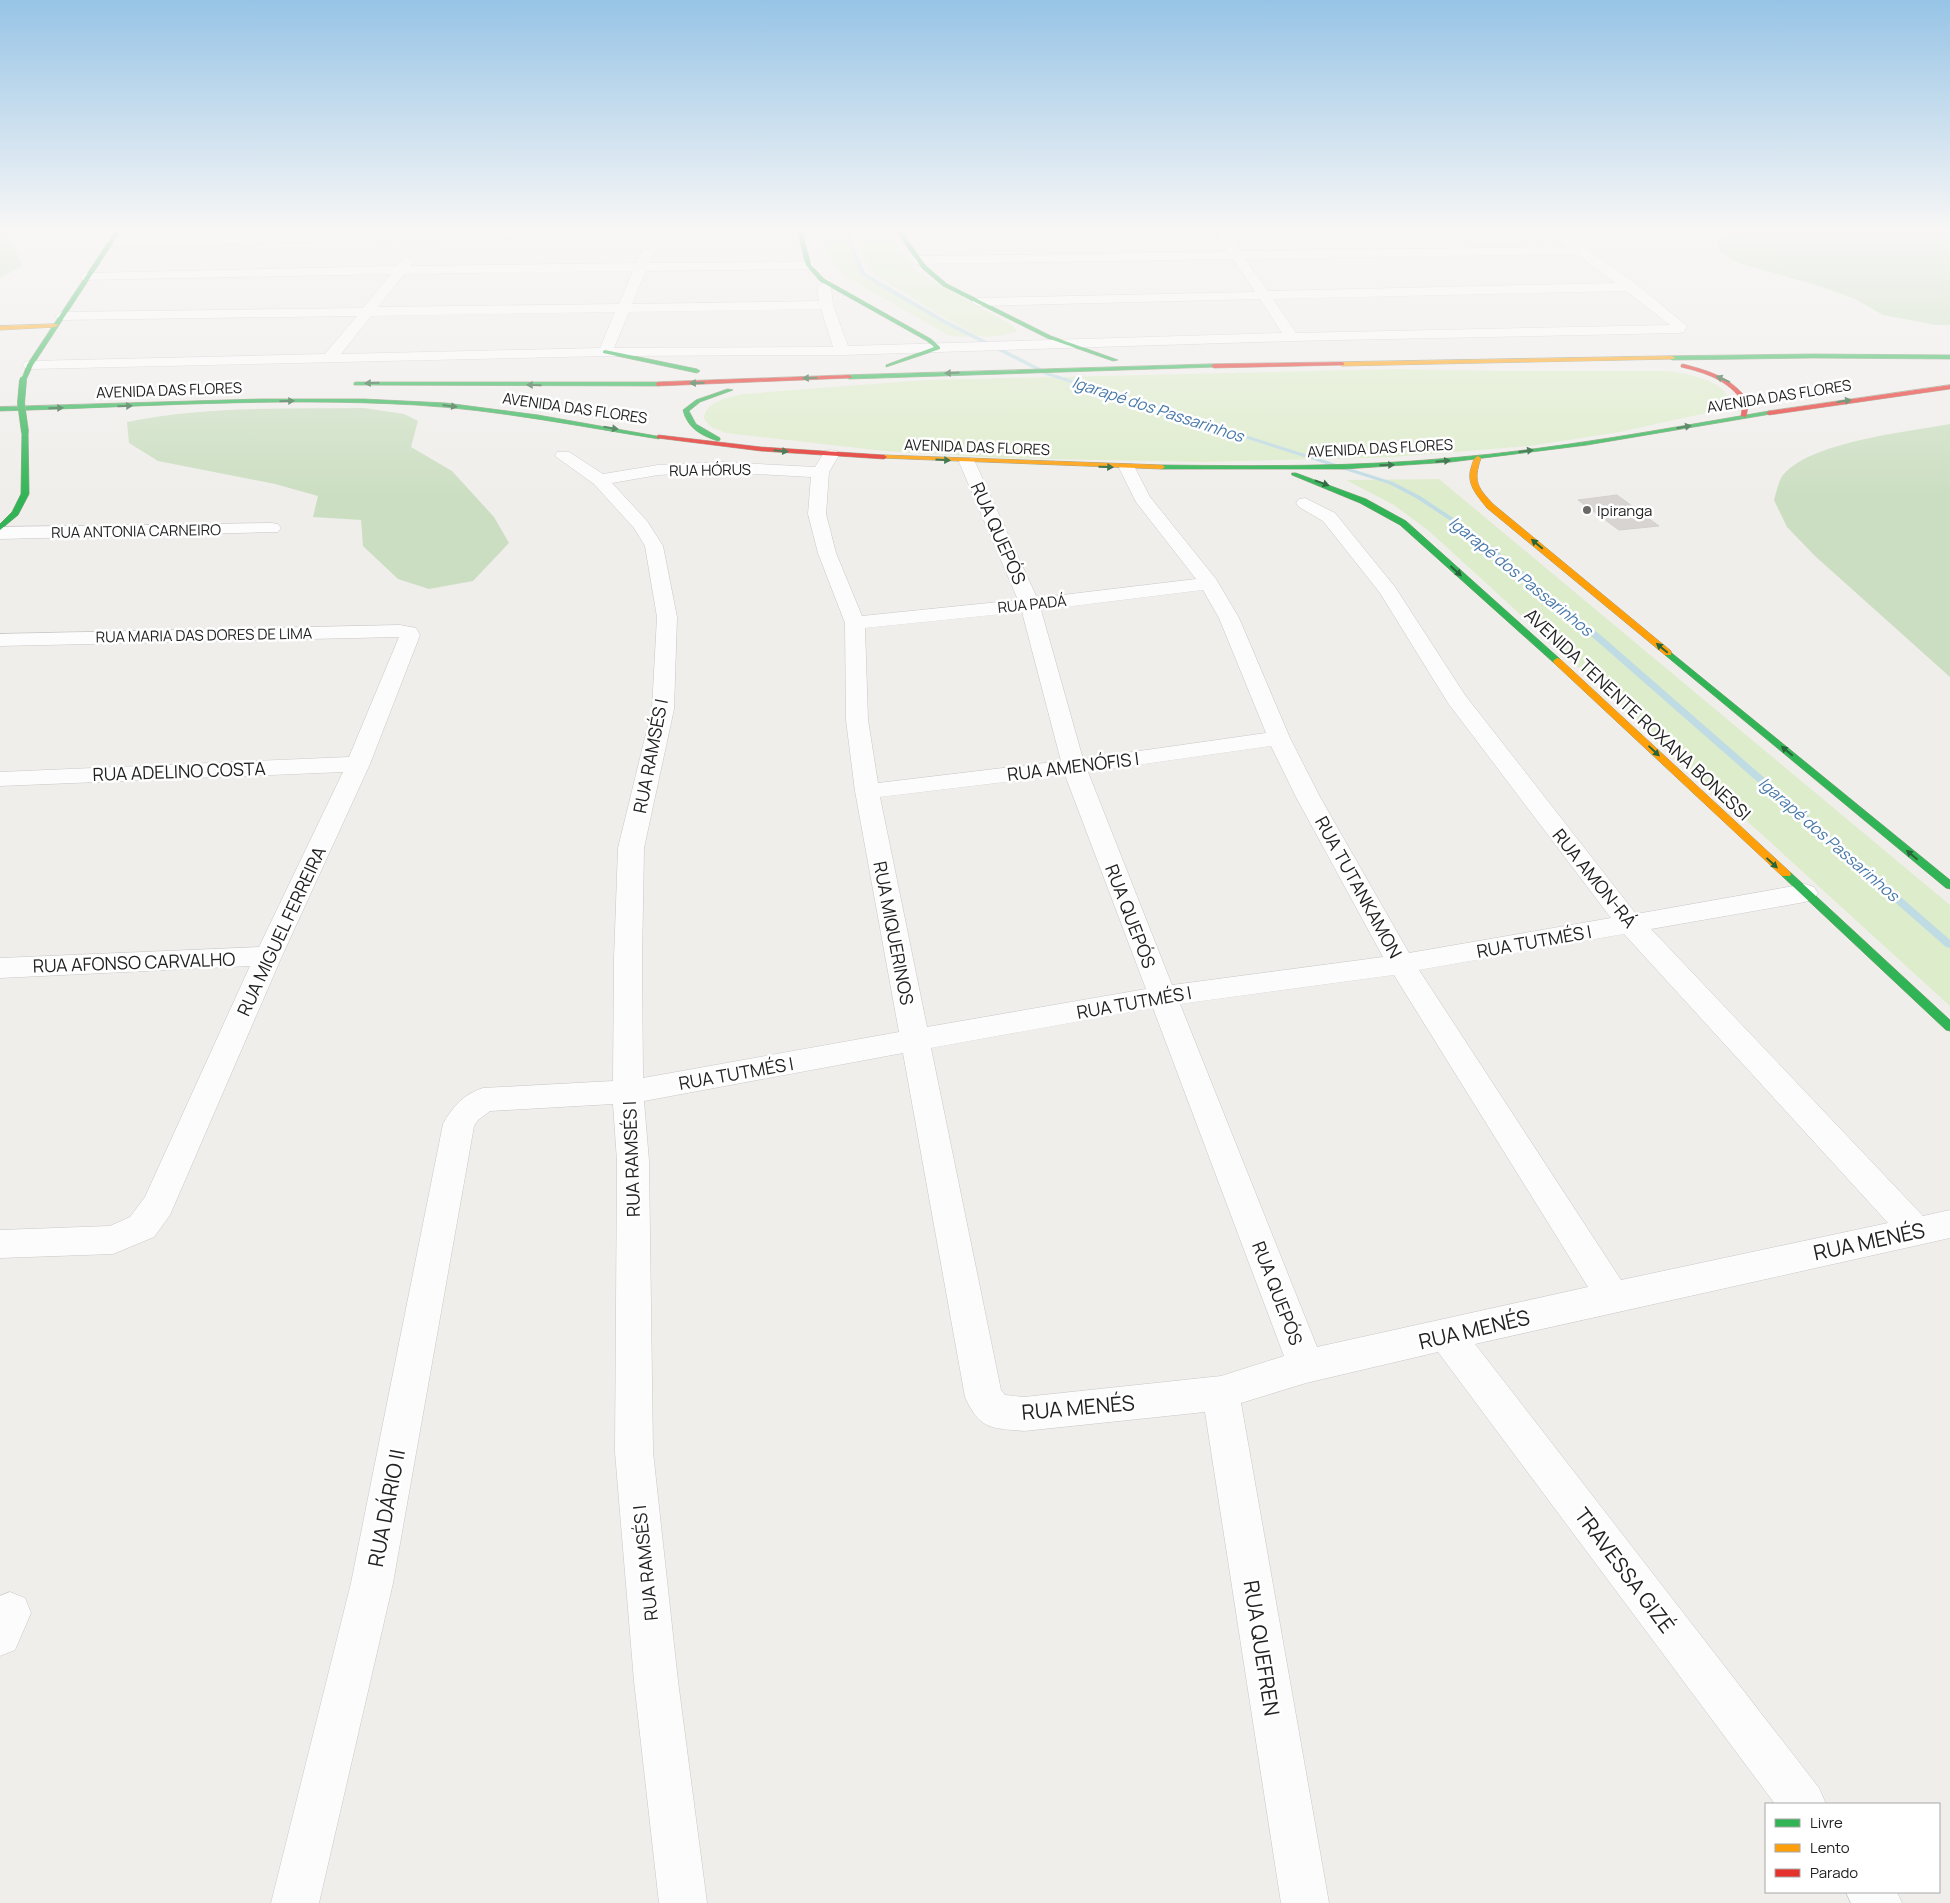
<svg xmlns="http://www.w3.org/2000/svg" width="1950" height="1903" viewBox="0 0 1950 1903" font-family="Manrope,sans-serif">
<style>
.grass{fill:#ddeccb}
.forest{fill:#cbdec1}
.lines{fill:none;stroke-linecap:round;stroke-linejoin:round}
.stream{fill:#bfdbe3;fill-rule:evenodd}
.building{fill:#d7d4d2;stroke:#d3d0cc}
.street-casing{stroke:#c9c8c7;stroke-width:1}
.fast-casing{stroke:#999a82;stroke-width:1}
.slow-casing{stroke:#999a82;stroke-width:1}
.jam-casing{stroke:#999a82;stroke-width:1}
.street{fill:#fdfcfc;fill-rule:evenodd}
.fast{fill:#30b455;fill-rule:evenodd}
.slow{fill:#ff9f0a;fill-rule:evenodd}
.jam{fill:#e5322d;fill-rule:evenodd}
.fast-bridge-casing{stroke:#999a82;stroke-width:8;stroke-linecap:butt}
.fast-bridge{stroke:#30b455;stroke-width:7}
.oneway{fill:#286439}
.poi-dot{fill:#6a6968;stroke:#fff;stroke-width:2}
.labels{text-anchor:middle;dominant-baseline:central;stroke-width:5;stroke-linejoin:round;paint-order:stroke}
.far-street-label{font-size:15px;fill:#222;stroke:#fff}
.far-poi-label{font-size:15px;fill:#222;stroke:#fff;text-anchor:start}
.far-water-label{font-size:16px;font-style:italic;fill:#4a7aab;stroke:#fff}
.street-label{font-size:18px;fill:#222;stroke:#fff}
.near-street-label{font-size:21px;fill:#222;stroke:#fff}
</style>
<rect width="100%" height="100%" fill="#f0eeeb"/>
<path class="grass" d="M 817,232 L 846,232 L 863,276 L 977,336 L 961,337 L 948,335 L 848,278 C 832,265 825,251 817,232 Z
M 855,232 L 889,232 L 916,272 L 1012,325 L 1017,331 C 1006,335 991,338 979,336 C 972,334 876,277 871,271 C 863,260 859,245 855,232 Z
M 1397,369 L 1496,371 L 1669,371 C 1688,374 1721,379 1729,399 L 1728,403 L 1720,410 L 1620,432 L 1530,446 L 1393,457 L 1203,462 L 1004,458 L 884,451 L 726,433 L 711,427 L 704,419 C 704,401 730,397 744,394 L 925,380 Z
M 1439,479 L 1950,905 L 1950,1006 L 1429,531 L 1394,505 L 1346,480 Z"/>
<path class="forest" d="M 0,232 L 8,232 L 22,266 L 0,278 Z
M 1732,232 L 1950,232 L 1950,325 L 1936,325 L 1883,315 L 1855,299 L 1816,285 L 1738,263 L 1718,250 L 1719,238 Z
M 364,408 L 404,414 L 418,421 L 411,447 L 452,471 L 494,517 L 509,543 L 473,581 L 429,589 L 398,579 L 363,546 L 361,520 L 313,517 L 318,496 L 275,484 L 158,461 L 129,443 L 127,422 C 205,406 285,409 364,408 Z
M 1950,424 L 1950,677 L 1815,556 L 1787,527 L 1774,500 C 1776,494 1778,484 1781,478 C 1805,442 1908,432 1950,424 Z"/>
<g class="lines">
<path class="stream" d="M 844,232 L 848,232 L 865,273 L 947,321 L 1050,373 L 1393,482 L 1420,496 L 1473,531 L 1604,638 L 1950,940 L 1950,948 L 1946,947 L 1598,642 L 1469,533 L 1416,498 L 1389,484 L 1046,375 L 943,323 L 861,275 Z"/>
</g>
<path class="building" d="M 1617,495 L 1659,526 L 1619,530 L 1578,500 Z"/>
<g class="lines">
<g class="street-casing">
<path id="street" d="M 448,232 L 693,232 L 687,236 L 112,245 L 106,241 L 112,237 Z
M 1215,232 L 1227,232 L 1240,251 L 1567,247 L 1550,232 L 1564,232 L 1636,284 L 1687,326 L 1684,332 L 1679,333 L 1292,341 L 842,355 L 605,356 L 30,369 L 25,368 L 23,365 L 25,362 L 30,361 L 325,354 L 357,316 L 62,320 L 55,316 L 62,312 L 363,308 L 391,274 L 82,280 L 81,277 L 82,274 L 87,273 L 397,266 L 404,258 L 408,257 L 414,261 L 410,266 L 636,263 L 643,250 L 647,249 L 653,253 L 649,263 L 813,262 L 815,265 L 813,268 L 809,269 L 646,271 L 632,304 L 819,301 L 817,287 L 824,283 L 831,287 L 833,305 L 848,346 L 1282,333 L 1260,299 L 978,306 L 971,302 L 978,298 L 1255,292 L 1233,259 L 917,264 L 911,260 L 917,256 L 1228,252 ZM 1577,254 L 1616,283 L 1268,291 L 1245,259 ZM 633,271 L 619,304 L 378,307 L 404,274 ZM 1626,291 L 1670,325 L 1296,333 L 1273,299 ZM 821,309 L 833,347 L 614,348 L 629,312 ZM 615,312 L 600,348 L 341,354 L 371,316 Z
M 831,450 L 837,451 L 839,455 L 829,472 L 826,514 L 836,553 L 862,616 L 1018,600 L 959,462 L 961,458 L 973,458 L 975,462 L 1037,598 L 1196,579 L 1136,502 L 1119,468 L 1121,464 L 1133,464 L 1150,497 L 1216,579 L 1239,618 L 1290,738 L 1320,797 L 1409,953 L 1611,918 L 1448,703 L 1380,593 L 1323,521 L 1299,507 L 1296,503 L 1299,499 L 1305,498 L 1335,513 L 1395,587 L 1465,695 L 1636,914 L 1805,884 L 1814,887 L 1818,893 L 1814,899 L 1805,902 L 1651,929 L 1923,1216 L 1950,1210 L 1950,1238 L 1475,1344 L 1819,1788 L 1826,1804 L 1775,1804 L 1438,1352 L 1306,1383 L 1241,1403 L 1329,1903 L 1281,1903 L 1205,1412 L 1024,1431 C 991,1428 980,1430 965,1397 L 903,1053 L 644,1101 L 649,1161 L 653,1452 L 678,1681 L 707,1903 L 659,1903 L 634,1681 L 615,1452 L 617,1161 L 613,1104 L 490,1111 L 478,1120 L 474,1126 L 393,1583 L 319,1903 L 271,1903 L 351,1583 L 443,1124 C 453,1106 464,1094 483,1088 L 613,1081 L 614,959 L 618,848 L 652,709 L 657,617 L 645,546 L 634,528 L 594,484 L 555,456 L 557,452 L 569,452 L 603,474 L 658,465 L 721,462 L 815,467 L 825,451 ZM 721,472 L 811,477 L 808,514 L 818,553 L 845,623 L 846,720 L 855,791 L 899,1032 L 643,1078 L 642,959 L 644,848 L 674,709 L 677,617 L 663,546 L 647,521 L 612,483 L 658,475 ZM 1203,590 L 1219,618 L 1266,733 L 1083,759 L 1041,610 ZM 1022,612 L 1061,761 L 878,783 L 868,720 L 865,628 ZM 1271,746 L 1296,797 L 1383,957 L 1172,985 L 1088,772 ZM 1065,775 L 1146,989 L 927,1027 L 880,797 ZM 1624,934 L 1888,1223 L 1621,1280 L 1419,970 ZM 1394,975 L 1588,1287 L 1317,1347 L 1180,1004 ZM 1153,1008 L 1284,1356 L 1221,1376 L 1024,1397 L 1005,1395 L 1001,1390 L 931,1048 Z
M 272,523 L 278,524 L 281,528 L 278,532 L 0,539 L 0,527 Z
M 400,625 L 416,628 L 420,635 L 370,764 L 282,956 L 170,1215 L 154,1237 L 113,1254 L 0,1258 L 0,1230 L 110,1226 L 130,1217 L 145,1197 L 250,966 L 0,978 L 0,958 L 259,947 L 343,772 L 0,786 L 0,772 L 349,757 L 399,637 L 0,646 L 0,634 Z
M 10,1592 L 25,1598 L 31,1613 L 15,1650 L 0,1656 L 0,1596 Z
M 1846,1892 L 1897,1892 L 1902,1903 L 1851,1903 Z"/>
</g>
<g class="fast-casing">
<path id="fast" d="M 115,232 L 120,232 L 33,365 L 26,380 L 21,381 L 27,365 Z
M 798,232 L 802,232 L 811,265 L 824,279 L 931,339 L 940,347 L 940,349 L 886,367 L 886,365 L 934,347 L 927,341 L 820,281 L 806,265 Z
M 897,232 L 902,232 L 926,266 L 947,284 L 1051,336 L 1118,360 L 1113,361 L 1047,338 L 943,286 L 922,268 Z
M 605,350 L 697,369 L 700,371 L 697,373 L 603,353 L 603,351 Z
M 1813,354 L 1950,355 L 1950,359 L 1813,358 L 1672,360 L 1669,358 L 1672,356 Z
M 1214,364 L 1216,365 L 1216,367 L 849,379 L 846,377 L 849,375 Z
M 356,382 L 658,382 L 661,384 L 658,386 L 354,385 L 354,383 Z
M 728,389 L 733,390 L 700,402 L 689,411 L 696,424 L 720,438 L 720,440 L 718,441 C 702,436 687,428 683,410 L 696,400 Z
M 260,399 L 364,399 L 446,403 L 538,415 L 662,437 L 659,439 C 578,426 497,410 416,405 C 277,397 138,407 0,411 L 0,407 Z
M 1769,411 L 1771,412 L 1771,414 L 1587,445 L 1451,462 L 1344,469 L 1162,469 L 1159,467 L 1162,465 C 1258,466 1354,467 1450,458 C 1557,449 1663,429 1769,411 Z
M 25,430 L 28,432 L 29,494 L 18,515 L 0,530 L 0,524 L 12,512 L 21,494 L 22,432 Z
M 1292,473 L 1296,473 L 1366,499 L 1406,521 L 1560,659 L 1560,663 L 1554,663 L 1400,525 L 1360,503 L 1292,475 Z
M 1668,650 L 1950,880 L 1950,889 L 1946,888 L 1665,655 L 1665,651 Z
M 1786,871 L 1790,872 L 1950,1020 L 1950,1031 L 1946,1030 L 1782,876 L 1781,874 L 1782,872 Z"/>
</g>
<g class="slow-casing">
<path id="slow" d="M 58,324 L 56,327 L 0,330 L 0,326 Z
M 1672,356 L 1675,358 L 1674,359 L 1342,366 L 1339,364 L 1342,362 Z
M 884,455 L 1162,465 L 1165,467 L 1162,469 L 882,458 L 881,457 Z
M 1478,456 L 1481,458 C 1473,481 1477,487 1493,504 L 1671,651 L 1671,655 L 1665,655 L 1487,508 C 1476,494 1465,483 1472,465 C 1473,461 1474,458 1478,456 Z
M 1557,658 L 1560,659 L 1790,872 L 1791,874 L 1790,876 L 1782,876 L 1554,663 L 1553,661 Z"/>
</g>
<g class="jam-casing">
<path id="jam" d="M 1342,362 L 1344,363 L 1344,365 L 1214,368 L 1211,366 L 1214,364 Z
M 1683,364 C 1710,371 1733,378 1749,402 L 1746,417 L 1741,416 L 1743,402 C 1728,380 1706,373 1681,367 L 1681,365 Z
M 849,375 L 852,377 L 851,378 L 658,386 L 655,384 L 658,382 Z
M 1950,385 L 1950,389 L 1769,415 L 1766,413 L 1769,411 Z
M 659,435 L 761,447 L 884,455 L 887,457 L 884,459 L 761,451 L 657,438 L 657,436 Z"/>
</g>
<use href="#street" class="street"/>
<use href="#fast" class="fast"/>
<use href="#slow" class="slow"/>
<use href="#jam" class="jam"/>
<g class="fast-bridge-casing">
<path id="fast-bridge" d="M 23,380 L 21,403 L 25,432"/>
</g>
<use href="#fast-bridge" class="fast-bridge"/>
</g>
<defs><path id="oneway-solid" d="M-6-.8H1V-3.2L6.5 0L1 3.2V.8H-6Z" transform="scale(1.25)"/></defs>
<g class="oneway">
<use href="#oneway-solid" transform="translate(952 373) rotate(178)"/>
<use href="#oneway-solid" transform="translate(810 378) rotate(178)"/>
<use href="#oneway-solid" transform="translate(1723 379) rotate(-156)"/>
<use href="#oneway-solid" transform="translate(372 383) rotate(179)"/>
<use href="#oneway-solid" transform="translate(697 383) rotate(178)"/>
<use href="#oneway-solid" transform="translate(534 385) rotate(-179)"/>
<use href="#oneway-solid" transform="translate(287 401) rotate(-1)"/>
<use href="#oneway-solid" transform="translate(1844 401) rotate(-9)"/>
<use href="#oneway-solid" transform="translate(125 406) rotate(-2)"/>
<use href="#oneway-solid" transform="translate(450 406) rotate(7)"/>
<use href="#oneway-solid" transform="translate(56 408) rotate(-1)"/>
<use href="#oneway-solid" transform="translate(1684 427) rotate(-10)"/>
<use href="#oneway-solid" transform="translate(611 428) rotate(9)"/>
<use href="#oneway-solid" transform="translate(781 451) rotate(5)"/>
<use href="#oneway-solid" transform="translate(1526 451) rotate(-8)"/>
<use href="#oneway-solid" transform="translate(943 460) rotate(3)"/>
<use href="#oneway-solid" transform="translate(1443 461) rotate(-5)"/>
<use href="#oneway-solid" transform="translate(1387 465) rotate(-2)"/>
<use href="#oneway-solid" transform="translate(1106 467) rotate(2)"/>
<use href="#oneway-solid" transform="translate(1322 483) rotate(19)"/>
<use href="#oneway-solid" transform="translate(1537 544) rotate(-140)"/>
<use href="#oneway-solid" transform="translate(1456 571) rotate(42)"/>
<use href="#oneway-solid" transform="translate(1662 648) rotate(-140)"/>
<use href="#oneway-solid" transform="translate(1654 751) rotate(43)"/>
<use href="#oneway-solid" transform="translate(1787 751) rotate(-140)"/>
<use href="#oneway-solid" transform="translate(1912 855) rotate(-140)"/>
<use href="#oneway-solid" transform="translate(1772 863) rotate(43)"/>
</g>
<linearGradient id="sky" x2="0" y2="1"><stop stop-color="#97c4e6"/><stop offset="0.46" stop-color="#f8f7f6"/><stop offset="1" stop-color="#f8f7f6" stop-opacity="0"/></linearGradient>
<rect width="1950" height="499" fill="url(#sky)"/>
<circle class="poi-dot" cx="1587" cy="510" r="5"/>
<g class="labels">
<g class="far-street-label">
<text transform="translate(169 390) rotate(-2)">AVENIDA DAS FLORES</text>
<text transform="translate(1779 396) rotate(-9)">AVENIDA DAS FLORES</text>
<text transform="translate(575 408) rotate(8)">AVENIDA DAS FLORES</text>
<text transform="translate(977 447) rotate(2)">AVENIDA DAS FLORES</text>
<text transform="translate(1380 448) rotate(-3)">AVENIDA DAS FLORES</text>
<text transform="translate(710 470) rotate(-1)">RUA HÓRUS</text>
<text transform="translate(136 531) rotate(-1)">RUA ANTONIA CARNEIRO</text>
<text transform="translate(1032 604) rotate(-6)">RUA PADÁ</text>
<text transform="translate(204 635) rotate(-1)">RUA MARIA DAS DORES DE LIMA</text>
</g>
<g class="far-poi-label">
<text x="1597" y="510">Ipiranga</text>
</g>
<g class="far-water-label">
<text transform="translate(1158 409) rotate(18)">Igarapé dos Passarinhos</text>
<text transform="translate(1521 576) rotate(39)">Igarapé dos Passarinhos</text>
<text transform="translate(1829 839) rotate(41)">Igarapé dos Passarinhos</text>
</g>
<g class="street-label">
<text transform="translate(999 533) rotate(66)">RUA QUEPÓS</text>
<text transform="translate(1638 714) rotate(43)">AVENIDA TENENTE ROXANA BONESSI</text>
<text transform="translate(650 756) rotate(-79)">RUA RAMSÉS I</text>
<text transform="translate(1073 766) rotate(-7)">RUA AMENÓFIS I</text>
<text transform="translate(179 771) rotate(-2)">RUA ADELINO COSTA</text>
<text transform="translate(1595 878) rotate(51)">RUA AMON-RÁ</text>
<text transform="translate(1359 887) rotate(61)">RUA TUTANKAMON</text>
<text transform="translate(1131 916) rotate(69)">RUA QUEPÓS</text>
<text transform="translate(281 931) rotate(-65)">RUA MIGUEL FERREIRA</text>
<text transform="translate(894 933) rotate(79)">RUA MIQUERINOS</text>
<text transform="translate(1534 941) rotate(-10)">RUA TUTMÉS I</text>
<text transform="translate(134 962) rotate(-2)">RUA AFONSO CARVALHO</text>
<text transform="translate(1134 1002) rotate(-10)">RUA TUTMÉS I</text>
<text transform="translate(736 1073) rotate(-10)">RUA TUTMÉS I</text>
<text transform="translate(631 1159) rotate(-92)">RUA RAMSÉS I</text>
<text transform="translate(1278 1293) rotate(69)">RUA QUEPÓS</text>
<text transform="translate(645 1563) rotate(-96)">RUA RAMSÉS I</text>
</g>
<g class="near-street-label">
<text transform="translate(1869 1241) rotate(-12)">RUA MENÉS</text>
<text transform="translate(1474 1329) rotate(-13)">RUA MENÉS</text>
<text transform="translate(1078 1407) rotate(-5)">RUA MENÉS</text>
<text transform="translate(386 1508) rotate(-79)">RUA DÁRIO II</text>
<text transform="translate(1625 1570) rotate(53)">TRAVESSA GIZÉ</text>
<text transform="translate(1262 1648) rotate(81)">RUA QUEFREN</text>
</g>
</g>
<rect x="1765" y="1803" width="175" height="90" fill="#ffffff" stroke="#a7a7a7"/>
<rect x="1775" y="1819" width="25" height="8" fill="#30b455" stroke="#a7a7a7"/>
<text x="1810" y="1828" font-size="15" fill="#222222">Livre</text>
<rect x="1775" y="1844" width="25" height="8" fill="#ff9f0a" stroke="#a7a7a7"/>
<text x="1810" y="1853" font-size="15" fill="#222222">Lento</text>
<rect x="1775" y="1869" width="25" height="8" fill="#e5322d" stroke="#a7a7a7"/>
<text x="1810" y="1878" font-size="15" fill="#222222">Parado</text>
</svg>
